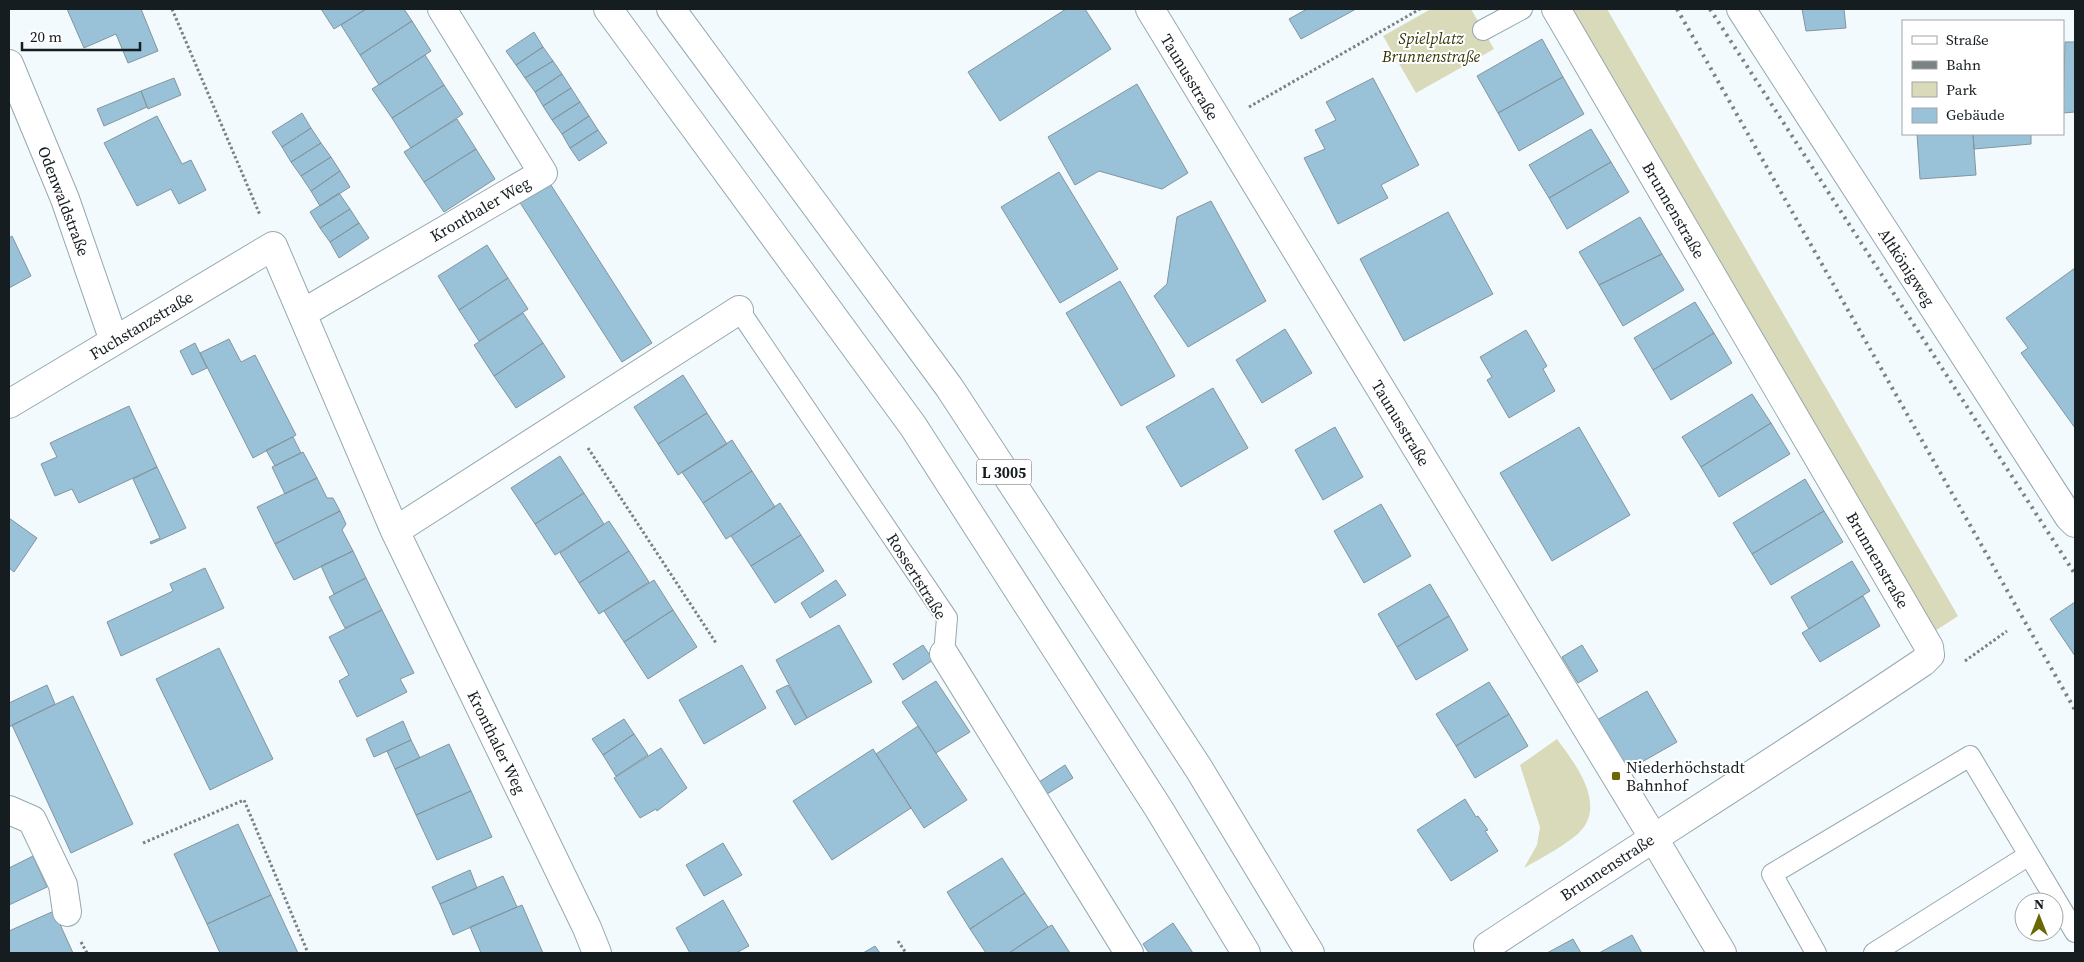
<svg xmlns="http://www.w3.org/2000/svg" width="2084" height="962" viewBox="0 0 2084 962" font-family="'Source Serif 4',serif">
<style>
.green{fill:#d8dab9}
.building{fill:#99c1d7;stroke:#83959e}
.lines{fill:none;stroke-linecap:round;stroke-linejoin:round}
.service-casing{stroke:#96a8b1;stroke-width:22}
.minor-casing{stroke:#96a8b1;stroke-width:30}
.trunk-casing{stroke:#96a8b1;stroke-width:30}
.path{stroke:#7a8185;stroke-width:3;stroke-dasharray:2.5 2.5;stroke-linecap:butt}
.service{stroke:#fff;stroke-width:20}
.minor{stroke:#fff;stroke-width:28}
.trunk{stroke:#fff;stroke-width:28}
.rail{stroke:#7b8286;stroke-width:4;stroke-dasharray:2.5 5;stroke-linecap:butt}
.poi-dot{fill:#686906;stroke:#fff;stroke-width:2}
.labels{text-anchor:middle;dominant-baseline:central;stroke-width:4;stroke-linejoin:round;paint-order:stroke}
.shield{fill:#fff;stroke:#5c6164;stroke-width:1}
.shield-label{font-size:15px;font-weight:bold;fill:#161d21}
.park-label{font-size:16px;font-style:italic;fill:#353605;stroke:#fff}
.street-label{font-size:16px;fill:#161d21;stroke:#fff}
.poi-label{font-size:16px;fill:#161d21;stroke:#fff;text-anchor:start}
</style>
<rect width="100%" height="100%" fill="#f3fafe"/>
<path class="green" d="M 1431,9 L 1471,9 L 1494,49 L 1416,93 L 1383,36 Z
M 1570,9 L 1607,9 L 1958,616 L 1935,631 Z
M 1557,739 C 1576,765 1611,809 1574,837 C 1559,849 1541,858 1524,868 L 1537,845 L 1540,827 L 1520,765 Z"/>
<path class="building" d="M 67,9 L 141,9 L 158,51 L 128,63 L 116,34 L 84,48 Z
M 321,9 L 366,9 L 334,29 Z
M 366,9 L 404,9 L 412,21 L 360,55 L 341,25 Z
M 1066,9 L 1085,9 L 1111,49 L 1000,121 L 968,72 Z
M 1307,9 L 1356,9 L 1301,39 L 1289,19 Z
M 1802,9 L 1844,9 L 1846,28 L 1806,31 Z
M 412,21 L 431,51 L 379,85 L 360,55 Z
M 534,32 L 543,47 L 516,65 L 506,51 Z
M 1542,39 L 1563,77 L 1498,113 L 1477,76 Z
M 2065,42 L 2075,42 L 2075,112 L 2063,113 Z
M 543,47 L 553,61 L 525,78 L 516,65 Z
M 425,55 L 444,85 L 392,118 L 372,89 Z
M 553,61 L 562,74 L 535,92 L 525,78 Z
M 562,74 L 571,88 L 543,106 L 535,92 Z
M 1563,77 L 1584,114 L 1519,151 L 1498,113 Z
M 174,78 L 181,95 L 148,109 L 141,91 Z
M 1373,78 L 1419,165 L 1381,185 L 1388,198 L 1338,224 L 1304,158 L 1325,149 L 1315,130 L 1336,120 L 1326,102 Z
M 1137,84 L 1188,173 L 1162,189 L 1099,171 L 1075,185 L 1048,137 Z
M 444,85 L 463,114 L 411,148 L 392,118 Z
M 571,88 L 580,102 L 552,120 L 543,106 Z
M 141,91 L 147,107 L 104,126 L 97,109 Z
M 580,102 L 589,116 L 562,134 L 552,120 Z
M 302,113 L 311,128 L 282,147 L 272,132 Z
M 157,116 L 182,164 L 191,160 L 206,190 L 179,204 L 171,189 L 137,206 L 104,143 Z
M 589,116 L 598,130 L 570,148 L 562,134 Z
M 457,119 L 476,149 L 424,182 L 404,152 Z
M 311,128 L 321,143 L 291,162 L 282,147 Z
M 1591,129 L 1611,162 L 1549,198 L 1529,165 Z
M 598,130 L 607,143 L 579,161 L 570,148 Z
M 1917,134 L 1973,134 L 1976,175 L 1920,179 Z
M 1973,134 L 2031,134 L 2031,144 L 1974,149 Z
M 321,143 L 331,157 L 301,176 L 291,162 Z
M 476,149 L 495,179 L 444,212 L 424,182 Z
M 331,157 L 340,171 L 311,191 L 301,176 Z
M 1611,162 L 1629,192 L 1567,229 L 1549,198 Z
M 340,171 L 350,187 L 320,206 L 311,191 Z
M 1059,172 L 1118,269 L 1060,303 L 1001,207 Z
M 549,182 L 652,343 L 622,362 L 519,201 Z
M 339,193 L 350,209 L 320,228 L 310,212 Z
M 1211,201 L 1266,301 L 1188,347 L 1154,296 L 1167,284 L 1177,217 Z
M 350,209 L 359,223 L 330,242 L 320,228 Z
M 1448,212 L 1493,294 L 1404,341 L 1360,259 Z
M 1640,217 L 1662,254 L 1599,285 L 1579,252 Z
M 359,223 L 369,238 L 339,258 L 330,242 Z
M 12,236 L 31,276 L 9,288 L 9,238 Z
M 487,245 L 508,278 L 459,310 L 438,276 Z
M 1662,254 L 1684,290 L 1623,326 L 1599,285 Z
M 2075,268 L 2075,428 L 2021,353 L 2028,348 L 2006,318 Z
M 508,278 L 528,309 L 479,341 L 459,310 Z
M 1120,281 L 1175,376 L 1121,406 L 1066,313 Z
M 1695,302 L 1714,333 L 1653,370 L 1634,338 Z
M 523,313 L 543,343 L 494,376 L 474,345 Z
M 1285,329 L 1312,373 L 1262,403 L 1236,360 Z
M 1526,330 L 1547,366 L 1543,369 L 1555,391 L 1509,418 L 1487,380 L 1492,377 L 1480,357 Z
M 1714,333 L 1732,363 L 1671,400 L 1653,370 Z
M 229,339 L 241,362 L 255,355 L 296,435 L 253,458 L 200,353 Z
M 195,343 L 207,368 L 192,375 L 180,351 Z
M 543,343 L 565,377 L 516,408 L 494,376 Z
M 683,375 L 707,413 L 658,444 L 634,407 Z
M 1213,388 L 1248,448 L 1181,487 L 1146,427 Z
M 1752,394 L 1771,423 L 1701,467 L 1682,437 Z
M 129,406 L 157,467 L 79,503 L 72,489 L 55,496 L 41,464 L 57,457 L 50,443 Z
M 707,413 L 727,444 L 678,475 L 658,444 Z
M 1771,423 L 1790,454 L 1719,497 L 1701,467 Z
M 1335,427 L 1363,477 L 1323,500 L 1295,450 Z
M 1579,427 L 1630,515 L 1552,561 L 1500,473 Z
M 293,437 L 301,453 L 275,466 L 266,450 Z
M 732,440 L 752,471 L 703,503 L 682,472 Z
M 303,452 L 317,478 L 285,494 L 272,467 Z
M 560,456 L 584,493 L 535,524 L 511,488 Z
M 157,467 L 186,528 L 151,544 L 150,542 L 160,538 L 133,479 Z
M 752,471 L 775,507 L 726,539 L 703,503 Z
M 317,478 L 327,498 L 333,498 L 340,511 L 275,544 L 257,507 Z
M 1805,479 L 1824,511 L 1752,554 L 1733,523 Z
M 584,493 L 604,524 L 555,555 L 535,524 Z
M 780,503 L 801,535 L 751,566 L 731,536 Z
M 1381,504 L 1411,556 L 1364,583 L 1334,531 Z
M 340,511 L 346,524 L 342,530 L 353,551 L 294,580 L 275,544 Z
M 1824,511 L 1843,542 L 1771,585 L 1752,554 Z
M 9,518 L 37,538 L 14,572 L 9,568 Z
M 609,521 L 629,551 L 579,583 L 560,553 Z
M 801,535 L 824,571 L 775,603 L 751,566 Z
M 353,551 L 366,578 L 334,594 L 321,566 Z
M 629,551 L 649,582 L 599,614 L 579,583 Z
M 1852,561 L 1870,591 L 1809,629 L 1791,597 Z
M 205,568 L 224,608 L 121,656 L 107,622 L 173,591 L 170,584 Z
M 366,578 L 382,610 L 345,628 L 329,597 Z
M 654,580 L 673,610 L 624,642 L 604,611 Z
M 836,580 L 846,595 L 810,618 L 801,603 Z
M 1430,584 L 1449,616 L 1397,647 L 1378,614 Z
M 1863,596 L 1880,626 L 1820,662 L 1802,633 Z
M 2075,602 L 2075,656 L 2050,619 Z
M 382,610 L 414,673 L 400,679 L 407,692 L 357,717 L 339,681 L 349,675 L 329,637 Z
M 673,610 L 697,647 L 648,679 L 624,642 Z
M 1449,616 L 1468,650 L 1416,680 L 1397,647 Z
M 839,625 L 872,682 L 807,718 L 776,660 Z
M 923,645 L 933,660 L 903,680 L 893,664 Z
M 1582,645 L 1598,671 L 1578,683 L 1562,657 Z
M 219,648 L 273,759 L 210,790 L 156,679 Z
M 742,665 L 766,708 L 704,744 L 679,700 Z
M 936,681 L 970,732 L 936,753 L 902,702 Z
M 1489,682 L 1509,714 L 1456,746 L 1436,714 Z
M 47,685 L 55,704 L 9,727 L 9,703 Z
M 788,685 L 807,718 L 795,725 L 776,691 Z
M 1647,691 L 1677,742 L 1626,771 L 1597,720 Z
M 73,696 L 133,824 L 71,853 L 12,725 Z
M 1509,714 L 1528,746 L 1475,778 L 1456,746 Z
M 624,719 L 634,734 L 603,755 L 592,739 Z
M 403,721 L 411,740 L 374,757 L 366,739 Z
M 918,726 L 967,800 L 924,828 L 876,754 Z
M 634,734 L 648,755 L 616,776 L 603,755 Z
M 411,740 L 420,758 L 395,769 L 387,751 Z
M 449,744 L 471,791 L 416,815 L 395,769 Z
M 661,748 L 687,788 L 657,811 L 656,809 L 640,818 L 614,778 Z
M 873,749 L 911,808 L 832,860 L 793,801 Z
M 1065,765 L 1073,778 L 1047,794 L 1039,782 Z
M 471,791 L 492,837 L 437,860 L 416,815 Z
M 1465,799 L 1476,817 L 1478,816 L 1488,830 L 1485,831 L 1498,851 L 1451,881 L 1417,830 Z
M 238,824 L 271,895 L 207,924 L 174,854 Z
M 723,843 L 742,875 L 704,896 L 686,865 Z
M 33,856 L 47,887 L 9,905 L 9,868 Z
M 1002,858 L 1025,893 L 970,929 L 947,892 Z
M 470,870 L 477,888 L 440,904 L 432,887 Z
M 503,876 L 517,907 L 453,935 L 440,904 Z
M 1025,893 L 1048,927 L 1009,953 L 986,953 L 970,929 Z
M 271,895 L 298,953 L 220,953 L 207,924 Z
M 723,900 L 749,946 L 736,953 L 690,953 L 676,928 Z
M 522,905 L 543,953 L 481,953 L 470,927 Z
M 54,911 L 73,953 L 9,953 L 9,931 Z
M 1173,923 L 1193,953 L 1149,953 L 1143,944 Z
M 1052,925 L 1070,953 L 1009,953 L 1048,927 Z
M 1632,935 L 1642,953 L 1599,953 Z
M 1573,939 L 1581,953 L 1547,953 Z
M 875,946 L 880,953 L 863,953 Z"/>
<g class="lines">
<g class="service-casing">
<path id="service" d="M 1483,30 L 1522,9
M 739,310 L 947,618 L 944,654
M 1816,953 L 1772,874 L 1970,756 L 2075,932
M 1874,953 L 2029,855"/>
</g>
<g class="minor-casing">
<path id="minor" d="M 1150,9 L 1653,837 L 1722,953
M 1741,9 L 2069,517 L 2075,523
M 9,64 L 65,199 L 114,341
M 303,313 L 543,173 L 442,9
M 9,404 L 273,246 L 395,531 L 587,928 L 597,953
M 395,531 L 739,310
M 944,654 L 1129,953
M 9,810 L 32,820 L 63,885 L 67,912
M 1488,946 C 1632,851 1779,759 1923,662 L 1930,655 L 1929,647 L 1556,9"/>
</g>
<g class="trunk-casing">
<path id="trunk" d="M 608,9 L 913,426 L 1159,809 L 1246,953
M 671,9 L 949,387 L 1199,769 L 1310,953"/>
</g>
<path class="path" d="M 172,9 L 260,215
M 1249,107 L 1420,9
M 588,448 L 716,643
M 1965,661 L 2007,631
M 143,843 L 244,800 L 308,953
M 898,941 L 906,953
M 81,942 L 87,953"/>
<use href="#service" class="service"/>
<use href="#minor" class="minor"/>
<use href="#trunk" class="trunk"/>
<path class="rail" d="M 1677,9 L 2075,710
M 1710,9 L 2075,574"/>
</g>
<rect class="poi-dot" x="1611" y="771" width="10" height="10" rx="2.5"/>
<g class="labels">
<rect class="shield" x="976.5" y="459.5" width="55" height="25" rx="4"/>
<g class="shield-label">
<text x="1004" y="472">L 3005</text>
</g>
<g class="park-label">
<text x="1431" y="38">Spielplatz<tspan x="1431" dy="18">Brunnenstraße</tspan></text>
</g>
<g class="street-label">
<text transform="translate(1190 77) rotate(59)">Taunusstraße</text>
<text transform="translate(64 201) rotate(69)">Odenwaldstraße</text>
<text transform="translate(480 209) rotate(-30)">Kronthaler Weg</text>
<text transform="translate(1674 210) rotate(60)">Brunnenstraße</text>
<text transform="translate(1907 267) rotate(57)">Altkönigweg</text>
<text transform="translate(141 325) rotate(-31)">Fuchstanzstraße</text>
<text transform="translate(1401 423) rotate(59)">Taunusstraße</text>
<text transform="translate(1878 560) rotate(60)">Brunnenstraße</text>
<text transform="translate(917 576) rotate(58)">Rossertstraße</text>
<text transform="translate(497 742) rotate(64)">Kronthaler Weg</text>
<text transform="translate(1607 867) rotate(-33)">Brunnenstraße</text>
</g>
<g class="poi-label">
<text x="1626" y="767">Niederhöchstadt<tspan x="1626" dy="18">Bahnhof</tspan></text>
</g>
</g>
<rect width="2084" height="962" fill="none" stroke="#161d21" stroke-width="20"/>
<rect x="1902" y="20" width="162" height="115" fill="#ffffff" stroke="#a2a5a6"/>
<rect x="1912" y="36" width="25" height="8" fill="#ffffff" stroke="#a2a5a6"/>
<text x="1946" y="45" font-size="15" fill="#161d21">Straße</text>
<rect x="1912" y="61" width="25" height="8" fill="#7b8286" stroke="#a2a5a6"/>
<text x="1946" y="70" font-size="15" fill="#161d21">Bahn</text>
<rect x="1912" y="82" width="25" height="15" fill="#d8dab9" stroke="#a2a5a6"/>
<text x="1946" y="95" font-size="15" fill="#161d21">Park</text>
<rect x="1912" y="108" width="25" height="15" fill="#99c1d7" stroke="#a2a5a6"/>
<text x="1946" y="120" font-size="15" fill="#161d21">Gebäude</text>
<g transform="translate(2039 917)"><circle r="24" fill="#ffffff" stroke="#a2a5a6"/>
<path d="M0-4L9 19L0 12L-9 19Z" fill="#686906"/>
<text y="-8" font-size="14" font-weight="bold" text-anchor="middle" fill="#161d21">N</text>
</g>
<path d="M22 42v8h118v-8" fill="none" stroke="#161d21" stroke-width="2.5"/>
<text x="30" y="42" font-size="15" fill="#161d21" stroke="#ffffff" stroke-width="4" paint-order="stroke">20 m</text>
</svg>
